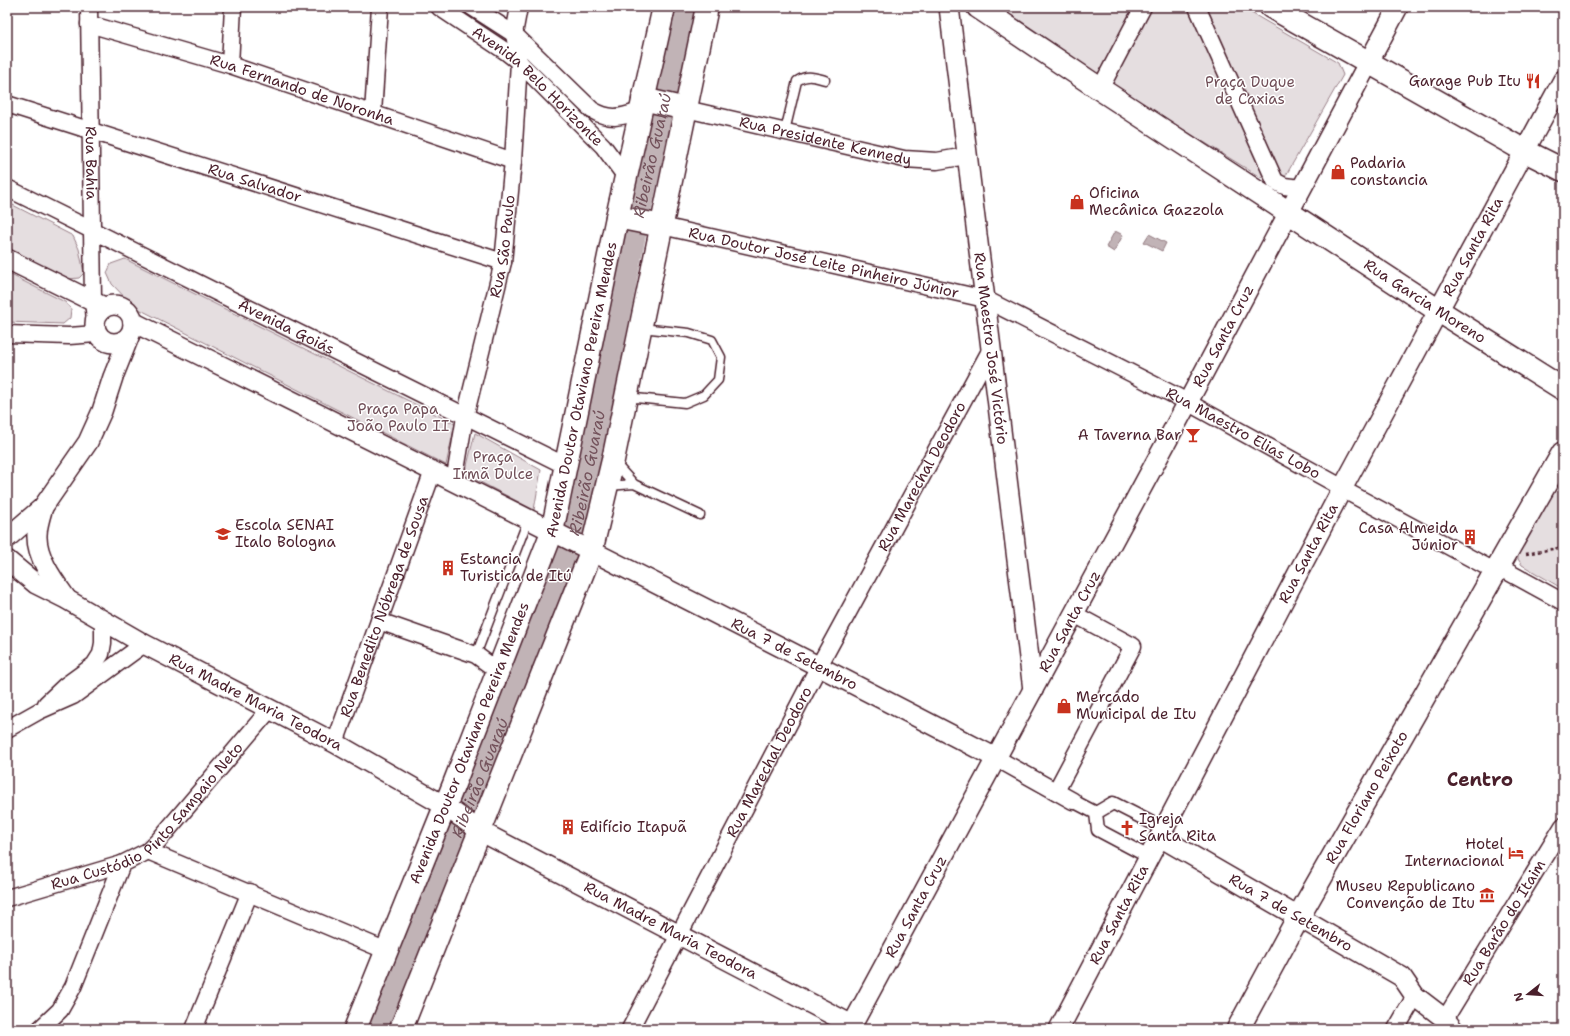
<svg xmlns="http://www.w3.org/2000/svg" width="1570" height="1036" viewBox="0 0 1570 1036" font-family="'Shantell Sans',sans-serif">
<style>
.green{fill:#e5dee0;stroke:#987e86}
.water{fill:#c1b3b6;stroke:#91787e}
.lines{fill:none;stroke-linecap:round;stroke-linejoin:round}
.river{stroke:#c1b3b6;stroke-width:24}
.service-casing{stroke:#4a1f2b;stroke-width:11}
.pedestrian-casing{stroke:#4a1f2b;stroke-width:15}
.minor-casing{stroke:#4a1f2b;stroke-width:19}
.tertiary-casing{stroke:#4a1f2b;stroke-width:22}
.secondary-casing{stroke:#4a1f2b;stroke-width:25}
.primary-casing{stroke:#4a1f2b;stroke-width:25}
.path{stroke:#4a1f2b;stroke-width:2.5;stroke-dasharray:3 3;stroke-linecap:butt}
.service{stroke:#fff;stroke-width:8}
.pedestrian{stroke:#fff;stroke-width:12}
.minor{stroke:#fff;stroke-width:16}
.tertiary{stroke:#fff;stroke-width:19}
.secondary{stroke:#fff;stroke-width:22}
.primary{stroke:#fff;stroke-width:22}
.labels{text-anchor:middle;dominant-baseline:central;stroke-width:3;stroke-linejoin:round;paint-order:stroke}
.poi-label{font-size:15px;fill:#4a1f2b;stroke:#fff;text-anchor:start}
.park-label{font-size:15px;fill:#714f58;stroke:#fff}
.street-label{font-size:15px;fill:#4a1f2b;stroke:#fff}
.water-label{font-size:16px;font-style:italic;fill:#74535c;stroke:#fff}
.district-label{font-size:19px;font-weight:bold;fill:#4a1f2b;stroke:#fff}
</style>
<rect width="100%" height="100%" fill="#fff"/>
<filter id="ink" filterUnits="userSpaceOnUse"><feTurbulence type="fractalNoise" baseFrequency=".025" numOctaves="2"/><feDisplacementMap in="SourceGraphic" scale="8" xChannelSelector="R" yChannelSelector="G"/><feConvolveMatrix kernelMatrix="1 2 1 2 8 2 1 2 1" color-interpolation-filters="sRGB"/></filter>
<g filter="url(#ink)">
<path class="green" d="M 995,7 L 1241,7 L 1338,63 L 1343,75 L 1285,177 L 1275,181 L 1260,177 L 1120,90 Z
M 7,202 L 73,236 L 79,249 L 84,273 L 79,278 L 69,279 L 7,248 Z
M 125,259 L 455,424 L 446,465 L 133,306 L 112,284 L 107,273 L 111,264 Z
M 7,273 L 65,302 L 71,309 L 70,318 L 63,324 L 7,322 Z
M 475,433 L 541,470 L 534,510 L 465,474 Z
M 1563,474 L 1563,589 L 1522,565 L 1518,559 L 1518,553 Z"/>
<path class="water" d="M 1115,231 L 1123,235 L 1114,252 L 1106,247 Z
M 1149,234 L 1166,243 L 1162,251 L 1144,242 Z"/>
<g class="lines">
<path class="river" id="s1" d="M 378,1029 L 556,587 L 578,518 L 635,229 L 685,7"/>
<g class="service-casing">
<path id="service" d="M 785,131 L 797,81 C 807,74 814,77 825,80
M 626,397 L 685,403 L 704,395 L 718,380 L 721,357 L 712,340 L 689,333 L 641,328
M 615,463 L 634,484 L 700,515
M 608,486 L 634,484
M 476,655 L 528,520"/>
</g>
<g class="pedestrian-casing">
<path id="pedestrian" d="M 1073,801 L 1096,813 L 1113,803 L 1164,829
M 1096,813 L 1098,830 L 1149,857"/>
</g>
<g class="minor-casing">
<g id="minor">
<path id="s2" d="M 89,7 L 93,301 L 95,319"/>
<path id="s3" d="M 439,7 L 505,51 L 519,62 L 603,146 L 626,177"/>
<path d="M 472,7 L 514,34 L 592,110 C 611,121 621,117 640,111"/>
<path d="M 1197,7 L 1275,181 L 1284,186 L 1301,188"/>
<path id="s4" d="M 89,24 L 230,65 L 513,161"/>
<path d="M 230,65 L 233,7"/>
<path d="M 1100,89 L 1143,7"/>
<path id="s5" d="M 7,104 L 503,262"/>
<path id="s6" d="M 686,109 L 904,159 L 937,161 L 966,156"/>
<path d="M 373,113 L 380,7"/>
<path id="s7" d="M 7,188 L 566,466"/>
<path id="s8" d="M 662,226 L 985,299 L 1178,397 L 1334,483 L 1342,489 L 1489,568 L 1499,567 L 1563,602"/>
<path d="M 7,334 L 69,336 L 96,334"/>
<path id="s9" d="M 454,482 L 465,417 L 503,262 L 513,161 L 519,62 L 514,34 L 519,7"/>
<path d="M 379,621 L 476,655 L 498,671"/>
<path d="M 46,704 L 65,686 L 94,665 L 101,654 L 103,643 L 103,621"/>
<path d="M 7,729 L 39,711 L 73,696 L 144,644"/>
<path id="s10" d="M 335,743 L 433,471"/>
<path d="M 996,758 L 1073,801"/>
<path d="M 1056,791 L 1133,646 L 1074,614"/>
<path d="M 148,851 L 387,951"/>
<path id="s11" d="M 7,898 L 122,864 L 148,851 L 159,840 L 270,709"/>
<path id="s12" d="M 1445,1019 L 1563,826"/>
<path d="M 40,1029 L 60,1010 L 73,987 L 122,864"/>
<path d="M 194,1029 L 250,892"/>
<path id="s13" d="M 630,1029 L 819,666 L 991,349"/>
<path d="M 1396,1029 L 1415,996"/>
</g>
</g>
<g class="tertiary-casing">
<g id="tertiary">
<path id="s14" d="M 949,7 L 1033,690"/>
<path d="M 7,259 L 104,307"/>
<circle cx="114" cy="324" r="19"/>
<path id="s15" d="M 133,322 C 422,465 710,609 996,758"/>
<path d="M 43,507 C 40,517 37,526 37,535 C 36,557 54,581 66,598"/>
<path d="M 7,538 L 43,507 L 88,442 L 102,411 L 113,377 L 129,337"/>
<path id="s16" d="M 7,560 L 36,584 L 66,599 L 144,644 L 335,743 L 445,806 L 480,831 L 852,1025"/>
<path id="s17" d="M 1160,837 L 1402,977 L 1415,996 L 1445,1019 L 1453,1029"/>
<path id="s18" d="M 850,1029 L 1188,402 L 1398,7"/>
<path id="s19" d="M 1059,1029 L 1342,489 L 1563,80"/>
</g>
</g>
<g class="secondary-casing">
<g id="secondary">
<path id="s20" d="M 978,7 L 1100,89 L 1439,311 L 1563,389"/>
<path d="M 1271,7 L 1525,151 L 1563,170"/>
<path id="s21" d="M 1238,1029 L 1299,916 L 1563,453"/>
</g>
</g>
<g class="primary-casing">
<g id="primary">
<path d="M 643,99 L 686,109"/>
<path d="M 617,217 L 662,226"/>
<path id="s22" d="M 355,1029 L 454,784 L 552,532 L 617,217 L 664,7"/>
<path d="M 401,1029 L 591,552 L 613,460 L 707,7"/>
</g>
</g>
<path class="path" d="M 1526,554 L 1563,547"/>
<use href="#service" class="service"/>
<use href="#pedestrian" class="pedestrian"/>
<use href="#minor" class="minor"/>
<use href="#tertiary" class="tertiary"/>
<use href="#secondary" class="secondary"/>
<use href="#primary" class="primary"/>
</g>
</g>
<defs>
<g id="restaurant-bare" transform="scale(1.2)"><path d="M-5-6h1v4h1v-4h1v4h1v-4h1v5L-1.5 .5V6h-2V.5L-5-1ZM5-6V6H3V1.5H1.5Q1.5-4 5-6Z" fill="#c8321e" stroke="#fff" stroke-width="2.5" paint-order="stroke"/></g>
<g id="shop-bare" transform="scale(1.2)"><path d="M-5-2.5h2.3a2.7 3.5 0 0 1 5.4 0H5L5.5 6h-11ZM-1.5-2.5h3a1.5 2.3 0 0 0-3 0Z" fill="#c8321e" stroke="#fff" stroke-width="2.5" paint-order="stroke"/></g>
<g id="bar-bare" transform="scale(1.2)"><path d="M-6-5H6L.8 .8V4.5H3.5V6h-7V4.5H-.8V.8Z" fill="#c8321e" stroke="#fff" stroke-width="2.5" paint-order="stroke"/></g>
<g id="university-bare" transform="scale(1.2)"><path d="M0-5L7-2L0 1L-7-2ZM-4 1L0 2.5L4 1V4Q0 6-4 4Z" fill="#c8321e" stroke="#fff" stroke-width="2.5" paint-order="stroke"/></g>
<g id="building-bare" transform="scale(1.2)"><path d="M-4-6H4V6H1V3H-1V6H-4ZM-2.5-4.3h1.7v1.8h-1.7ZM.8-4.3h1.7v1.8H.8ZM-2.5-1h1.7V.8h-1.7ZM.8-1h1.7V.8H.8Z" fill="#c8321e" stroke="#fff" stroke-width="2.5" paint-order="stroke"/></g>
<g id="church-bare" transform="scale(1.2)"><path d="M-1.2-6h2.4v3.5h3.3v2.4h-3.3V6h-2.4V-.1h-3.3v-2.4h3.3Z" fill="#c8321e" stroke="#fff" stroke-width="2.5" paint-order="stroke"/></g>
<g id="hotel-bare" transform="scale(1.2)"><path d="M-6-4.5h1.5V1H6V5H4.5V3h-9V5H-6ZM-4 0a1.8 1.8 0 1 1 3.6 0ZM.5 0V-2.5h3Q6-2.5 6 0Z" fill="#c8321e" stroke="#fff" stroke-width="2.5" paint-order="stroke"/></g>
<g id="museum-bare" transform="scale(1.2)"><path d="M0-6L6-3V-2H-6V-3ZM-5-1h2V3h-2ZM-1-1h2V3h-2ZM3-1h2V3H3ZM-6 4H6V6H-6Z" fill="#c8321e" stroke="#fff" stroke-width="2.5" paint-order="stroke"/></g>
</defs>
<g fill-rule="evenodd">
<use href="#restaurant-bare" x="1533" y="81"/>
<use href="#shop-bare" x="1338" y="172"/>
<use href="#shop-bare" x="1077" y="202"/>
<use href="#bar-bare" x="1193" y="435"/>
<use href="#university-bare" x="223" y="534"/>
<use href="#building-bare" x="1470" y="537"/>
<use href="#building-bare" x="448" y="568"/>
<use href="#shop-bare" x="1064" y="706"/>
<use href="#building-bare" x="568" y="827"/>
<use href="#church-bare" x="1127" y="828"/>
<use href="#hotel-bare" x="1516" y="853"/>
<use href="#museum-bare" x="1487" y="895"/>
</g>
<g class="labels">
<g class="poi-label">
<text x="1521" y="81" text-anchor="end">Garage Pub Itu</text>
<text x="1350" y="163">Padaria<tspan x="1350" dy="17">constancia</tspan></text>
<text x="1089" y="193">Oficina<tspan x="1089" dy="17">Mecânica Gazzola</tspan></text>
<text x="1181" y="435" text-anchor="end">A Taverna Bar</text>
<text x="235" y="525">Escola SENAI<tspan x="235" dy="17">Italo Bologna</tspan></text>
<text x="1458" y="528" text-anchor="end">Casa Almeida<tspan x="1458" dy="17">Júnior</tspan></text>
<text x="460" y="559">Estancia<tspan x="460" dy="17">Turistica de Itú</tspan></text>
<text x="1076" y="697">Mercado<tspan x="1076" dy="17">Municipal de Itu</tspan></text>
<text x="1139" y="819">Igreja<tspan x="1139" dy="17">Santa Rita</tspan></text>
<text x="580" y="827">Edifício Itapuã</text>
<text x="1504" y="844" text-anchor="end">Hotel<tspan x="1504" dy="17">Internacional</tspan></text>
<text x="1475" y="886" text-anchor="end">Museu Republicano<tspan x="1475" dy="17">Convenção de Itu</tspan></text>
</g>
<g class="park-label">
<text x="1250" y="82">Praça Duque<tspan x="1250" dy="17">de Caxias</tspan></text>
<text x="398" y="409">Praça Papa<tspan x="398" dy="17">João Paulo II</tspan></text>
<text x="493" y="457">Praça<tspan x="493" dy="17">Irmã Dulce</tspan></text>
</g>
<g class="street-label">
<text stroke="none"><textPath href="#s3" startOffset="127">Avenida Belo Horizonte</textPath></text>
<text stroke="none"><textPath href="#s4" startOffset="223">Rua Fernando de Noronha</textPath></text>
<text stroke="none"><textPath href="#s6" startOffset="143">Rua Presidente Kennedy</textPath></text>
<text stroke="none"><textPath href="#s2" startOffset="156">Rua Bahia</textPath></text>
<text stroke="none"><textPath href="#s5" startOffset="260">Rua Salvador</textPath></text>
<text stroke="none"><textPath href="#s9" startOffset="241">Rua São Paulo</textPath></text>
<text stroke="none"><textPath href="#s19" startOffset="885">Rua Santa Rita</textPath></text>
<text stroke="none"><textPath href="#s8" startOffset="166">Rua Doutor José Leite Pinheiro Júnior</textPath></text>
<text stroke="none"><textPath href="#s20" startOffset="535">Rua Garcia Moreno</textPath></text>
<text stroke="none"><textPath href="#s7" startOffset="312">Avenida Goiás</textPath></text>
<text stroke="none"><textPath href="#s18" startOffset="787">Rua Santa Cruz</textPath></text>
<text stroke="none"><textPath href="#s14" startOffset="344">Rua Maestro José Victório</textPath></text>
<text stroke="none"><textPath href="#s22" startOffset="680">Avenida Doutor Otaviano Pereira Mendes</textPath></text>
<text stroke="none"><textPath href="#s8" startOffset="622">Rua Maestro Elias Lobo</textPath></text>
<text stroke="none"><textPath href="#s13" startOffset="625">Rua Marechal Deodoro</textPath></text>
<text stroke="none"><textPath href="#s19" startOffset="537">Rua Santa Rita</textPath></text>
<text stroke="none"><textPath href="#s10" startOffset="145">Rua Benedito Nóbrega de Sousa</textPath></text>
<text stroke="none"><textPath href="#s18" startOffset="463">Rua Santa Cruz</textPath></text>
<text stroke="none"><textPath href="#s15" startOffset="740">Rua 7 de Setembro</textPath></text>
<text stroke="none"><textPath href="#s16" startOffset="287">Rua Madre Maria Teodora</textPath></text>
<text stroke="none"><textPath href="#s22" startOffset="308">Avenida Doutor Otaviano Pereira Mendes</textPath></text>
<text stroke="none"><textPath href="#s13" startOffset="301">Rua Marechal Deodoro</textPath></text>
<text stroke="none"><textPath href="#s21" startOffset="265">Rua Floriano Peixoto</textPath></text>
<text stroke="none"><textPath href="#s11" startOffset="168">Rua Custódio Pinto Sampaio Neto</textPath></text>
<text stroke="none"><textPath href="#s18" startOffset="139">Rua Santa Cruz</textPath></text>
<text stroke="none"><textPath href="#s17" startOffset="151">Rua 7 de Setembro</textPath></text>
<text stroke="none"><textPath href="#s19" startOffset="129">Rua Santa Rita</textPath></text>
<text stroke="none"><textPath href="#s12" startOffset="113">Rua Barão do Itaim</textPath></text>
<text stroke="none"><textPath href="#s16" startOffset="761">Rua Madre Maria Teodora</textPath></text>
</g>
<g class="water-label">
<text stroke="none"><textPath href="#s1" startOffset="919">Ribeirão Guaraú</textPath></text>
<text stroke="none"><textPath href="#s1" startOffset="595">Ribeirão Guaraú</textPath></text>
<text stroke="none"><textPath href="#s1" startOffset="271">Ribeirão Guaraú</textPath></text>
</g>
<g class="district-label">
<text x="1480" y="779">Centro</text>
</g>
</g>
<rect width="1570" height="1036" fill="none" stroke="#fff" stroke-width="24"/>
<rect x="12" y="12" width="1546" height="1012" fill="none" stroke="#4a1f2b" stroke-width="1.5" filter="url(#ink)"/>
<g transform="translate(1528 994) rotate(253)" stroke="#ffffff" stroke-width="3" paint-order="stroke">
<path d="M0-3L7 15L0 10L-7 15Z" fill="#4a1f2b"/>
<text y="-6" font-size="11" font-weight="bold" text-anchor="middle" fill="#4a1f2b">N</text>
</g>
</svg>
